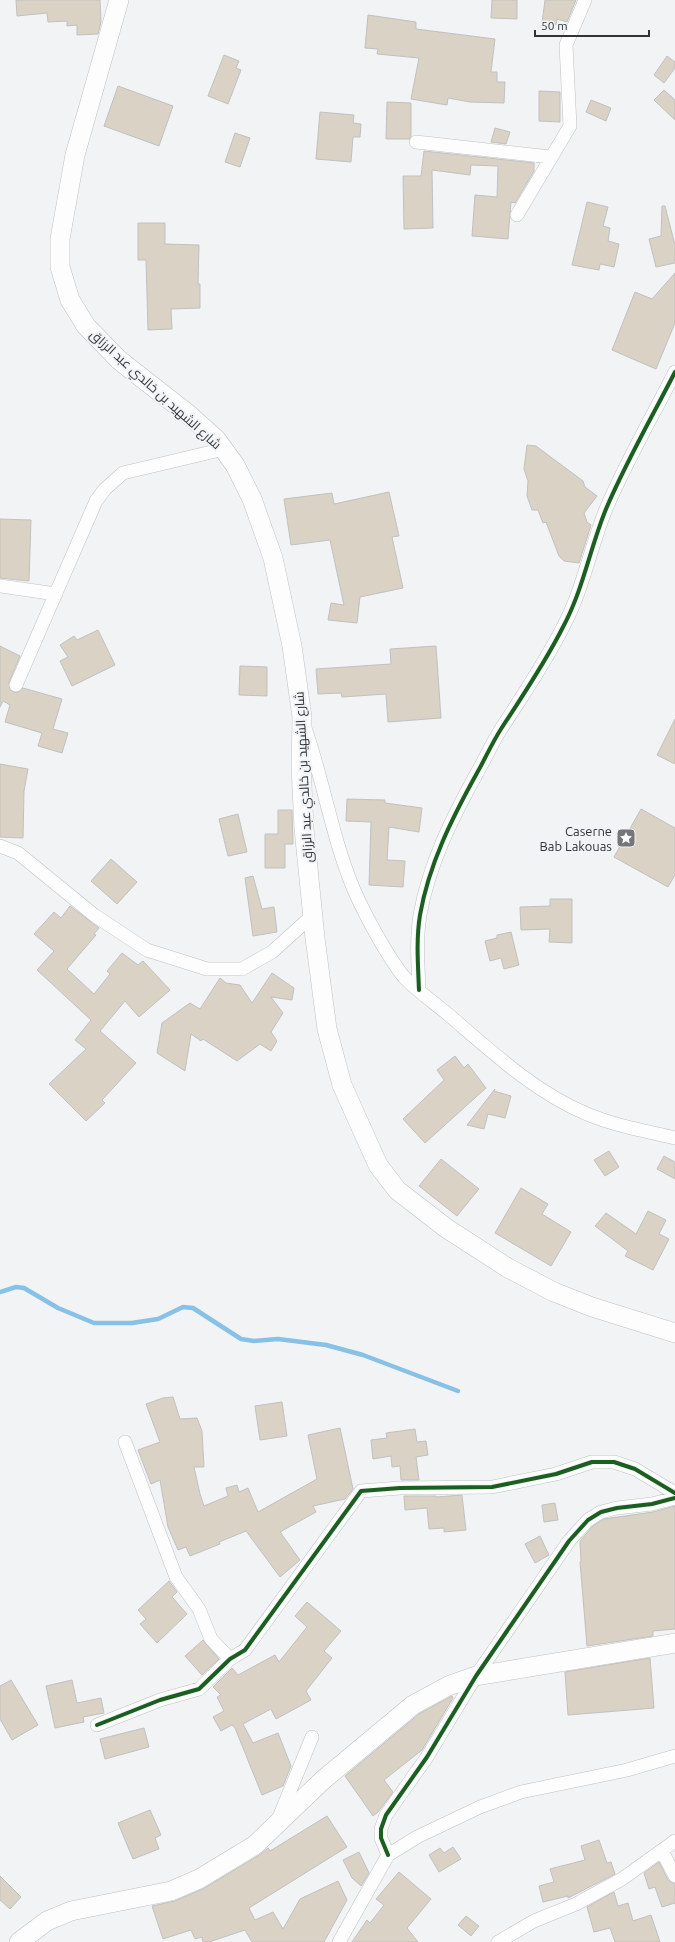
<svg xmlns="http://www.w3.org/2000/svg" width="675" height="1942" viewBox="0 0 675 1942" font-family="Ubuntu,Cairo,sans-serif">
<style>
.lines{fill:none;stroke-linecap:round;stroke-linejoin:round}
.stream{stroke:#87c1e5;stroke-width:4.5}
.building{fill:#dad2c4;stroke:#c0c1c1}
.minor-casing{stroke:#c0c1c2;stroke-width:14}
.secondary-casing{stroke:#c0c1c2;stroke-width:20}
.minor{stroke:#fdfdfe;stroke-width:13}
.secondary{stroke:#fdfdfe;stroke-width:19}
.cycleway-casing{stroke:#f0f4f6;stroke-width:6}
.cycleway{stroke:#1b5e20;stroke-width:4}
.labels{text-anchor:middle;dominant-baseline:central;stroke-width:4;stroke-linejoin:round;paint-order:stroke}
.street-label{font-size:13px;fill:#323334;stroke:#f0f4f6}
.poi-label{font-size:13px;fill:#323334;stroke:#f0f4f6;text-anchor:end}
</style>
<rect width="100%" height="100%" fill="#f1f3f5"/>
<g class="lines">
<path class="stream" d="M 0,1292 L 16,1287 L 24,1288 L 58,1308 L 94,1323 L 132,1323 L 158,1319 L 183,1307 L 193,1308 L 241,1339 L 254,1341 L 278,1339 L 326,1345 L 363,1355 L 458,1391"/>
</g>
<path class="building" d="M 16,0 L 100,0 L 101,22 L 98,34 L 77,35 L 77,25 L 67,26 L 67,21 L 48,22 L 47,13 L 17,16 Z
M 492,0 L 517,0 L 517,19 L 491,18 Z
M 545,0 L 576,0 L 567,22 L 557,19 L 556,25 L 542,23 Z
M 368,15 L 416,22 L 416,29 L 495,39 L 491,72 L 497,72 L 497,82 L 505,82 L 504,103 L 470,102 L 448,98 L 447,105 L 411,99 L 419,58 L 377,54 L 378,49 L 365,48 Z
M 224,55 L 239,61 L 236,68 L 241,70 L 228,104 L 208,96 Z
M 667,56 L 675,62 L 675,68 L 664,83 L 654,75 Z
M 118,86 L 173,106 L 159,146 L 104,126 Z
M 664,90 L 675,100 L 675,120 L 654,100 Z
M 539,91 L 560,92 L 560,122 L 539,121 Z
M 591,100 L 611,108 L 606,121 L 586,112 Z
M 387,102 L 411,103 L 411,136 L 409,139 L 386,139 Z
M 320,112 L 354,115 L 353,123 L 361,124 L 360,137 L 353,137 L 351,162 L 316,159 Z
M 495,128 L 510,132 L 506,144 L 491,142 Z
M 235,133 L 250,138 L 240,167 L 225,162 Z
M 424,151 L 534,163 L 534,171 L 515,203 L 511,202 L 508,239 L 472,236 L 475,195 L 497,197 L 498,166 L 471,165 L 470,175 L 432,170 L 433,228 L 404,229 L 403,176 L 421,176 Z
M 587,202 L 608,207 L 603,226 L 610,228 L 608,241 L 619,244 L 614,267 L 600,264 L 599,270 L 572,265 Z
M 662,206 L 665,206 L 675,245 L 675,263 L 656,267 L 649,239 L 661,236 Z
M 138,223 L 165,223 L 165,244 L 199,245 L 198,284 L 200,284 L 200,308 L 171,309 L 172,329 L 148,330 L 146,260 L 138,260 Z
M 675,273 L 675,323 L 656,369 L 612,350 L 635,292 L 652,299 Z
M 527,445 L 536,446 L 583,481 L 585,487 L 597,496 L 584,513 L 587,522 L 591,525 L 579,563 L 564,561 L 559,556 L 546,522 L 543,523 L 538,510 L 532,510 L 527,496 L 528,481 L 524,469 Z
M 389,492 L 399,536 L 392,537 L 403,588 L 360,597 L 357,623 L 328,620 L 331,603 L 344,605 L 330,540 L 291,545 L 284,499 L 332,493 L 334,504 Z
M 0,519 L 31,520 L 29,581 L 0,578 Z
M 98,630 L 115,665 L 72,686 L 60,661 L 68,657 L 60,645 L 74,636 L 77,640 Z
M 0,646 L 20,656 L 9,682 L 10,690 L 17,693 L 23,688 L 62,699 L 53,729 L 68,733 L 62,753 L 38,746 L 42,733 L 5,722 L 10,705 L 3,701 L 0,707 Z
M 436,646 L 441,718 L 388,722 L 386,694 L 342,697 L 341,693 L 318,694 L 316,669 L 391,664 L 390,649 Z
M 240,666 L 267,667 L 267,696 L 239,695 Z
M 675,719 L 675,764 L 657,755 Z
M 0,764 L 28,769 L 24,791 L 23,838 L 0,837 Z
M 347,799 L 385,800 L 385,803 L 422,808 L 419,832 L 389,827 L 387,860 L 405,861 L 403,887 L 369,885 L 371,822 L 346,821 Z
M 641,809 L 675,828 L 675,875 L 668,887 L 614,857 Z
M 278,810 L 292,810 L 293,844 L 285,844 L 285,868 L 265,868 L 265,834 L 278,834 Z
M 238,814 L 247,852 L 228,856 L 219,819 Z
M 111,859 L 137,882 L 117,904 L 91,881 Z
M 253,876 L 262,909 L 274,907 L 277,932 L 253,936 L 245,878 Z
M 550,899 L 572,899 L 572,943 L 549,942 L 550,929 L 521,930 L 520,907 L 550,906 Z
M 70,906 L 99,928 L 94,934 L 96,935 L 67,969 L 94,994 L 110,974 L 107,971 L 122,953 L 138,965 L 143,961 L 170,990 L 139,1017 L 125,1001 L 100,1031 L 136,1063 L 102,1100 L 105,1103 L 86,1121 L 49,1084 L 86,1049 L 75,1040 L 91,1020 L 37,970 L 54,951 L 34,934 L 54,912 L 61,918 Z
M 511,932 L 519,965 L 504,969 L 501,958 L 490,961 L 485,941 L 497,938 L 497,935 Z
M 272,973 L 294,988 L 292,1000 L 271,997 L 283,1013 L 271,1032 L 277,1041 L 271,1051 L 260,1044 L 237,1061 L 203,1039 L 201,1041 L 191,1034 L 185,1071 L 157,1053 L 162,1023 L 190,1003 L 200,1009 L 220,978 L 226,983 L 240,985 L 252,1003 Z
M 455,1056 L 464,1068 L 468,1064 L 486,1088 L 425,1143 L 403,1119 L 444,1080 L 437,1070 Z
M 495,1089 L 494,1091 L 511,1096 L 505,1118 L 488,1114 L 484,1129 L 467,1125 Z
M 609,1151 L 619,1167 L 605,1176 L 594,1160 Z
M 664,1156 L 675,1162 L 675,1179 L 657,1169 Z
M 441,1159 L 479,1189 L 457,1216 L 419,1186 Z
M 521,1188 L 548,1204 L 542,1214 L 571,1232 L 551,1266 L 495,1233 Z
M 648,1211 L 666,1220 L 659,1234 L 669,1239 L 653,1270 L 625,1256 L 628,1251 L 595,1226 L 606,1213 L 636,1234 Z
M 173,1397 L 180,1419 L 197,1418 L 202,1431 L 204,1467 L 194,1467 L 200,1494 L 204,1506 L 228,1496 L 226,1488 L 237,1485 L 239,1492 L 248,1488 L 258,1512 L 317,1479 L 308,1435 L 340,1428 L 353,1489 L 345,1499 L 313,1506 L 316,1512 L 280,1532 L 300,1560 L 280,1577 L 246,1531 L 219,1542 L 220,1544 L 190,1556 L 186,1547 L 178,1550 L 168,1527 L 160,1480 L 151,1484 L 138,1450 L 160,1442 L 146,1404 L 163,1398 Z
M 282,1402 L 287,1436 L 260,1440 L 255,1406 Z
M 415,1429 L 417,1442 L 426,1441 L 428,1455 L 416,1457 L 419,1480 L 401,1480 L 400,1466 L 392,1467 L 391,1456 L 373,1459 L 371,1440 L 387,1438 L 386,1433 Z
M 462,1495 L 466,1530 L 444,1532 L 444,1528 L 429,1529 L 427,1508 L 405,1510 L 404,1496 L 436,1496 L 436,1497 Z
M 555,1503 L 558,1520 L 544,1522 L 542,1505 Z
M 675,1506 L 675,1629 L 653,1631 L 653,1636 L 587,1646 L 580,1562 L 581,1561 L 580,1541 L 593,1526 L 604,1519 L 653,1512 Z
M 540,1536 L 549,1555 L 535,1563 L 525,1544 Z
M 169,1581 L 177,1592 L 172,1597 L 187,1614 L 157,1643 L 140,1624 L 146,1619 L 138,1610 Z
M 307,1602 L 341,1631 L 324,1651 L 332,1658 L 306,1691 L 311,1700 L 276,1719 L 271,1709 L 243,1724 L 253,1743 L 278,1733 L 291,1766 L 283,1786 L 262,1795 L 235,1728 L 232,1725 L 221,1731 L 213,1717 L 224,1711 L 217,1697 L 221,1695 L 213,1687 L 232,1668 L 238,1675 L 275,1655 L 279,1662 L 307,1627 L 295,1616 Z
M 203,1640 L 219,1659 L 202,1675 L 185,1656 Z
M 650,1658 L 654,1708 L 568,1715 L 565,1672 Z
M 11,1680 L 38,1725 L 12,1740 L 0,1719 L 0,1686 Z
M 72,1680 L 77,1703 L 101,1698 L 104,1713 L 83,1717 L 84,1722 L 55,1728 L 46,1686 Z
M 452,1696 L 453,1698 L 422,1750 L 384,1780 L 393,1792 L 378,1812 L 373,1816 L 345,1776 L 419,1714 Z
M 144,1728 L 149,1747 L 105,1759 L 100,1739 Z
M 150,1810 L 161,1835 L 155,1838 L 159,1849 L 133,1859 L 118,1823 Z
M 327,1816 L 347,1847 L 249,1908 L 255,1920 L 273,1912 L 283,1929 L 300,1899 L 338,1881 L 347,1900 L 324,1942 L 252,1942 L 245,1930 L 209,1942 L 203,1942 L 202,1937 L 195,1939 L 191,1930 L 163,1939 L 152,1906 L 175,1901 L 203,1889 L 261,1854 L 268,1848 L 270,1851 Z
M 599,1840 L 607,1863 L 611,1862 L 615,1874 L 568,1898 L 568,1896 L 543,1902 L 539,1886 L 554,1882 L 550,1869 L 585,1860 L 581,1846 Z
M 453,1847 L 461,1859 L 439,1872 L 429,1855 L 440,1848 L 444,1853 Z
M 359,1852 L 369,1873 L 361,1886 L 352,1878 L 343,1860 Z
M 659,1862 L 668,1880 L 675,1884 L 675,1903 L 662,1907 L 655,1887 L 649,1889 L 644,1873 Z
M 399,1872 L 431,1899 L 407,1928 L 418,1942 L 352,1942 L 367,1920 L 370,1923 L 384,1905 L 376,1899 Z
M 0,1876 L 21,1897 L 10,1909 L 0,1900 Z
M 614,1892 L 618,1906 L 628,1903 L 633,1921 L 651,1915 L 660,1942 L 615,1942 L 610,1928 L 594,1932 L 587,1907 Z
M 466,1916 L 479,1926 L 471,1936 L 458,1925 Z"/>
<g class="lines">
<g class="minor-casing">
<path id="minor" d="M 416,142 L 550,157
M 517,215 L 570,126 L 566,45 L 585,0
M 0,586 L 56,594
M 16,685 L 96,501 L 105,489 L 123,473 L 224,449
M 305,728 C 324,782 332,838 354,890 C 365,915 387,956 404,977 C 417,991 435,1003 450,1016 C 492,1052 536,1093 587,1114 C 616,1126 645,1131 675,1138
M 0,846 L 18,853 L 94,915 L 147,950 L 207,969 L 242,969 L 272,952 L 313,915
M 419,990 C 418,965 416,939 420,915 C 429,864 452,818 477,773 C 485,759 492,743 501,729 C 523,695 545,663 563,627 C 583,590 590,548 606,509 C 626,462 652,417 675,372
M 125,1442 L 176,1577 L 199,1609 L 211,1639 L 230,1659
M 97,1725 L 160,1700 L 199,1689 L 230,1659 L 245,1650 L 361,1491 L 400,1488 L 492,1487 L 556,1474 L 592,1462 L 614,1462 L 635,1469 L 675,1493
M 278,1820 L 312,1737
M 662,1851 L 675,1876
M 388,1855 L 381,1838 L 381,1829 L 386,1815 L 427,1757 L 476,1676 L 569,1541 L 588,1520 L 601,1512 L 617,1508 L 652,1504 L 675,1498
M 339,1942 L 388,1855 L 417,1837 L 480,1807 L 521,1792 L 627,1770 L 675,1756
M 498,1942 L 534,1921 L 576,1904 L 622,1879 L 675,1841"/>
</g>
<g class="secondary-casing">
<path id="secondary" d="M 119,0 L 75,155 L 60,239 L 60,267 L 70,300 L 86,326 L 119,360 L 188,414 L 216,439 L 235,465 L 252,499 L 273,558 L 292,646 L 302,717 L 301,766 L 304,829 L 315,938 L 327,1029 L 342,1085 L 378,1165 L 397,1190 L 446,1228 L 508,1268 L 554,1292 L 592,1307 L 675,1333
M 19,1942 L 47,1921 L 71,1911 L 171,1891 L 199,1879 L 255,1845 L 323,1780 L 413,1705 L 448,1686 L 476,1676 L 675,1643"/>
</g>
<use href="#minor" class="minor"/>
<use href="#secondary" class="secondary"/>
<g class="cycleway-casing">
<path id="cycleway" d="M 419,990 C 418,965 416,939 420,915 C 429,864 452,818 477,773 C 485,759 492,743 501,729 C 523,695 545,663 563,627 C 583,590 590,548 606,509 C 626,462 652,417 675,372
M 97,1725 L 160,1700 L 199,1689 L 230,1659 L 245,1650 L 361,1491 L 400,1488 L 492,1487 L 556,1474 L 592,1462 L 614,1462 L 635,1469 L 675,1493
M 388,1855 L 381,1838 L 381,1829 L 386,1815 L 427,1757 L 476,1676 L 569,1541 L 588,1520 L 601,1512 L 617,1508 L 652,1504 L 675,1498"/>
</g>
<use href="#cycleway" class="cycleway"/>
</g>
<defs>
<g id="sight-square" transform="scale(1)"><rect x="-9" y="-9" width="18" height="18" rx="4" fill="#757678" stroke="#f0f4f6"/><path d="M0-6L1.8-2.2L6-1.7L2.9 1.2L3.7 5.4L0 3.3L-3.7 5.4L-2.9 1.2L-6-1.7L-1.8-2.2Z" fill="#fff"/></g>
</defs>
<g fill-rule="evenodd">
<use href="#sight-square" x="626" y="838"/>
</g>
<g class="labels">
<g class="street-label">
<text transform="translate(156 389) rotate(42)">شارع الشهيد بن خالدي عبد الرزاق</text>
<text transform="translate(303 777) rotate(-93)">شارع الشهيد بن خالدي عبد الرزاق</text>
</g>
<g class="poi-label">
<text x="612" y="831">Caserne<tspan x="612" dy="15">Bab Lakouas</tspan></text>
</g>
</g>
<path d="M535 30v6h114v-6" fill="none" stroke="#323334" stroke-width="2"/>
<text x="541" y="30" font-size="12" fill="#323334" stroke="#f0f4f6" stroke-width="3" paint-order="stroke">50 m</text>
</svg>
